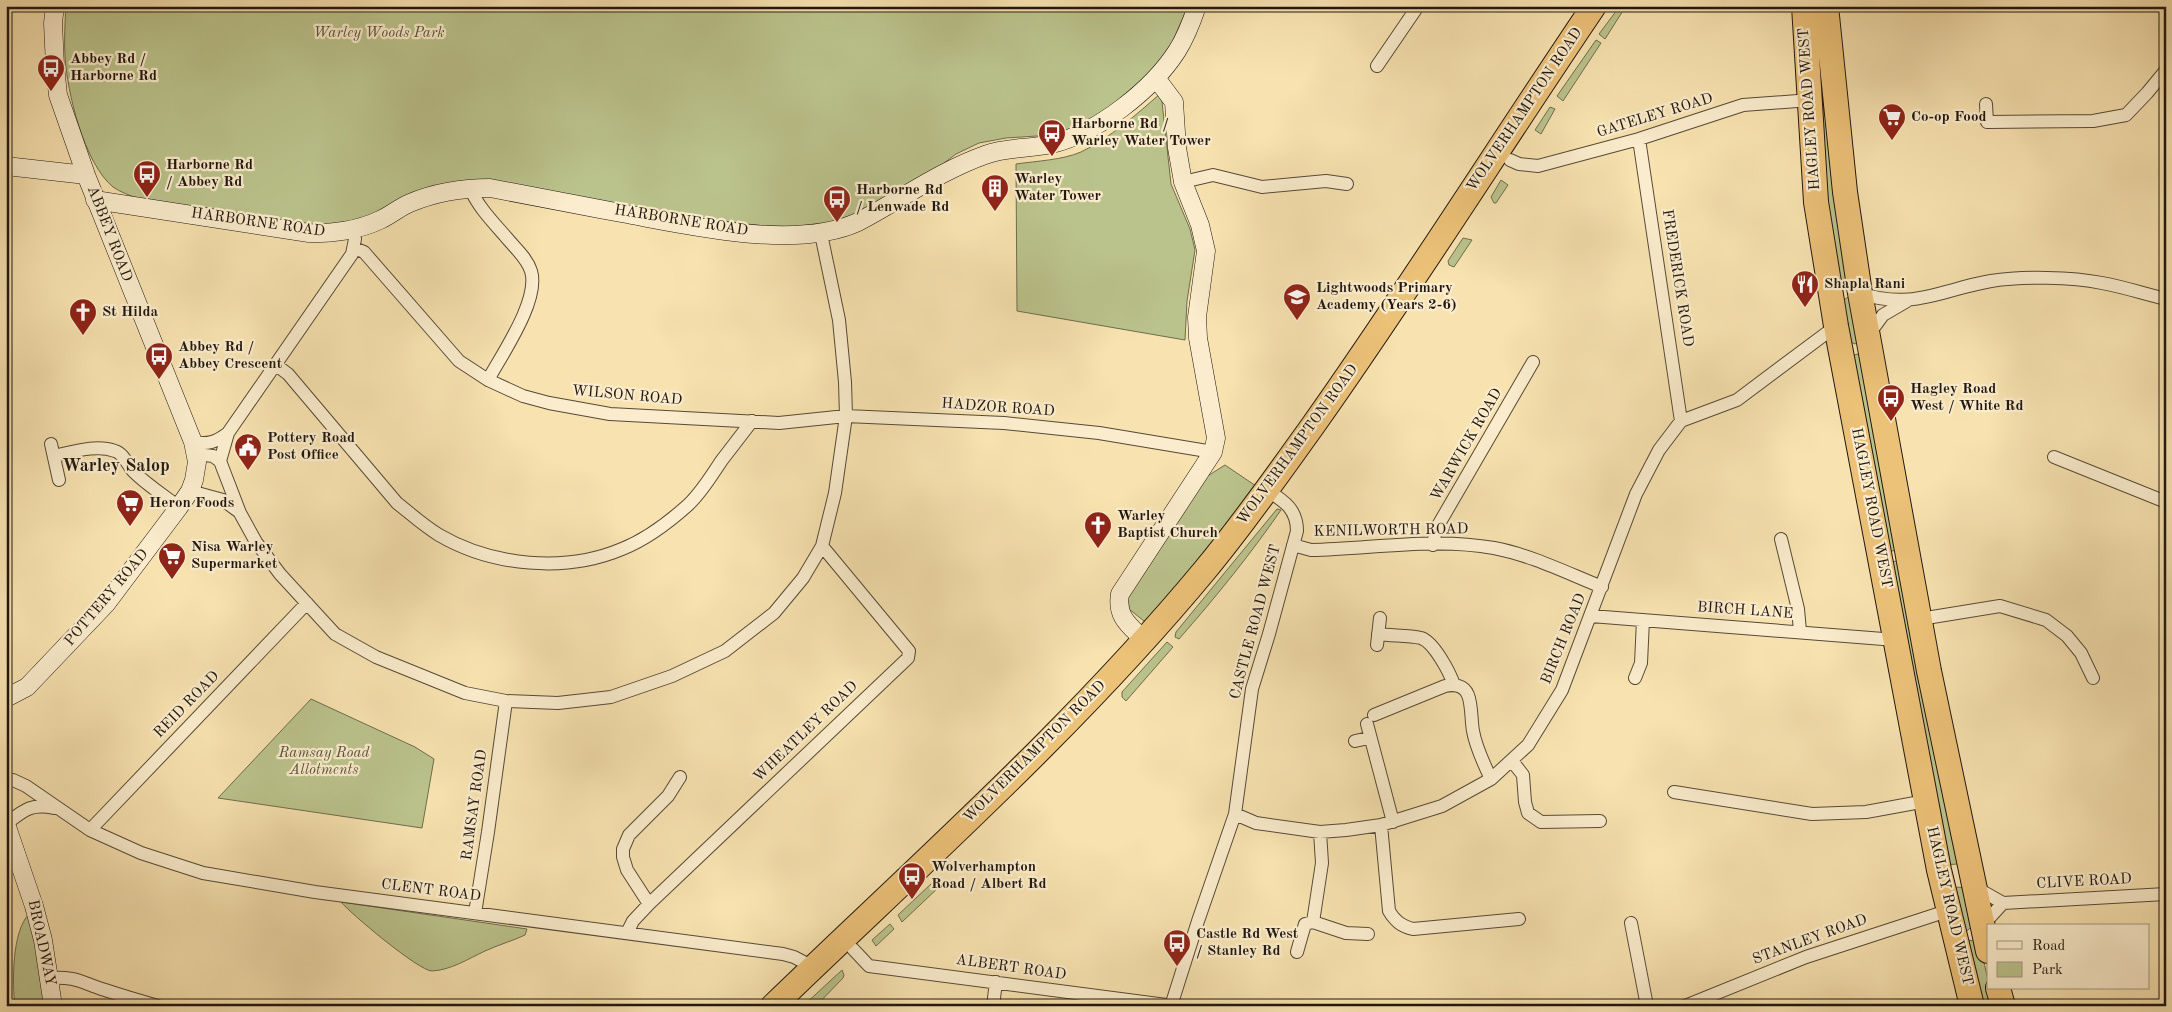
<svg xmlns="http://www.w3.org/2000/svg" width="2172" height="1012" viewBox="0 0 2172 1012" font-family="'Old Standard TT',serif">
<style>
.green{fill:#bbc38c;stroke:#6e6d4e}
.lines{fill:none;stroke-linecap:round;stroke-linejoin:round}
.street-casing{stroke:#564a37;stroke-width:14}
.secondary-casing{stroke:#21170f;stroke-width:19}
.highway-casing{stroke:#21170f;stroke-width:26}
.street{stroke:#faeccc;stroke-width:12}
.secondary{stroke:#faeccc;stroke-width:18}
.highway{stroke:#ecc178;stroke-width:24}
.labels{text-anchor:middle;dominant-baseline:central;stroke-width:4.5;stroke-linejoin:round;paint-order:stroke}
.park-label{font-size:15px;font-style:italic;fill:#57533b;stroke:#faeccc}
.poi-label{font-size:15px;font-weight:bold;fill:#21170f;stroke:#faeccc;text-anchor:start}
.street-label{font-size:15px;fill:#21170f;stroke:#faeccc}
.quarter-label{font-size:18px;font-weight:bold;fill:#21170f;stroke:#faeccc}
</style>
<rect width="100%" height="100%" fill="#f7e2b0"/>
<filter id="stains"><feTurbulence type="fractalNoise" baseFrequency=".004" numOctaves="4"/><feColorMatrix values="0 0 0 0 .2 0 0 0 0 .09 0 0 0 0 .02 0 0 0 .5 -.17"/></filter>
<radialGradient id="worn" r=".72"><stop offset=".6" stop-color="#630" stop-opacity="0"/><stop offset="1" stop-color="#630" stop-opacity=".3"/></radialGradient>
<path class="green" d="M 66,6 L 1188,6 L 1171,45 L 1162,60 L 1133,92 L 1091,121 L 1052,135 L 1006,138 L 979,143 L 956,154 L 931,173 L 854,218 L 807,227 L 765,226 L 693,218 L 499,183 L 367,219 L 325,228 L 137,198 C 129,195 120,192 113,187 C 84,163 67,92 65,56 C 64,40 65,23 66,6 Z
M 1620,6 L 1626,6 L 1605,39 L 1599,34 Z
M 1816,6 L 1852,281 L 1842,285 L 1839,280 L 1825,182 Z
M 1596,40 L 1601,43 L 1563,101 L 1557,96 Z
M 1161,93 L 1171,184 L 1190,229 L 1195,250 L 1187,301 L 1185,340 L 1017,311 L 1016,164 C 1037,161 1062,160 1081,152 C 1110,138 1137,114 1161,93 Z
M 1550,107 L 1555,109 L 1541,134 L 1535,130 Z
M 1501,180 L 1508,185 L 1496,203 L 1494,203 L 1491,197 Z
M 1463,238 L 1472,240 L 1454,267 L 1449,265 L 1448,261 Z
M 1850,296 L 1862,339 L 1855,344 L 1848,341 L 1842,301 Z
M 1862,353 L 1902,549 L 1887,552 L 1850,356 Z
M 1225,465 L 1259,488 L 1153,617 L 1144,621 L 1129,609 L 1128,591 L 1206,477 Z
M 1277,509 L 1281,510 C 1250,555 1215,598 1179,639 L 1175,637 L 1176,632 Z
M 1896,561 L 1903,562 L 1960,861 L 1957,864 L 1944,865 L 1889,563 Z
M 1167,642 L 1173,647 L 1126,701 L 1122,697 L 1122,692 Z
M 311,699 L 415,747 L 434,759 L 422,828 L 218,798 Z
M 932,883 L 935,883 L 939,887 L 902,922 L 898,915 Z
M 1957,887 L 1965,888 L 1972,926 L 1968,930 L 1962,932 L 1951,893 Z
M 341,902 L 527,929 L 525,935 C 512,941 498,945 485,951 C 468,959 451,970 432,971 C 419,971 351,914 341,902 Z
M 29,914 L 42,975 L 46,1006 L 15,1006 C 12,983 12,931 29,914 Z
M 890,924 L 894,929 L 876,946 L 872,940 Z
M 1966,940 L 1977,941 C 1986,962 1987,985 1996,1006 L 1978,1006 Z
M 842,970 L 844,975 L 843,978 L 816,1006 L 803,1006 Z"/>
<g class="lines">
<g class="street-casing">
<path id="street" d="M 1377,66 L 1418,6
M 1986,104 L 1987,122 L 2093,121 L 2126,115 L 2147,93 L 2166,70
M 1639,139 L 1681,421
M 1510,160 L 1519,164 L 1538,166 L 1639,139 L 1743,105 L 1811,100
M 1183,182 L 1213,175 L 1262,187 L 1326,181 L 1347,184
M 470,188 C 478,207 493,222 506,237 C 515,248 527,258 531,271 C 540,300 502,354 488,380
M 354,248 L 364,252 L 459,361 L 488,380 L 523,396 L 549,403 L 610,414 L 779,423 L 846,416 L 1004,423 L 1099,433 L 1213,452
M 1860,293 C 1911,311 1943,289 1991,281 C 2022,276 2072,277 2102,283 C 2124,287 2145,294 2166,299
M 1869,334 L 1883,315 L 1907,301
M 276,365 L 288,374 L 397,503 C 411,514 424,526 439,535 C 492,566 565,573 622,549 C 647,539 668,523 688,505 C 702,492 711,476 722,460 C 732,447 742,434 752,421
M 193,442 C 208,445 216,442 228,433
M 51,444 L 59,480
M 196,454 L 213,456 L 220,461 L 240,513 L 256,542 L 280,574 L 335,634 L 376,657 L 465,693 L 506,701 L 558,703 L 611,697 L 672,676 L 725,651 L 774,613 L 803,578 L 822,546 L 835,493 L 846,416 L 845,382 L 839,320 L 821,234
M 54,456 C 73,452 96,444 115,451 C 123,453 128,465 133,471 C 147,485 163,495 179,507
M 2054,457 L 2166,502
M 220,461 L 228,433 L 352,254 L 355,239
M 190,491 L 223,500 L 238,511
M 1781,539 L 1798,609 L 1800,631
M 1293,545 L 1311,550 C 1371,549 1434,537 1494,548 C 1531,555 1567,573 1602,587
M 1433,545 L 1436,529 L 1533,362
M 1591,616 L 1896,640
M 1920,619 L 2000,606 L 2046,620 L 2067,636 L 2081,653 L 2093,678
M 1378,634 C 1392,636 1408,635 1421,638 C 1434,642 1450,673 1454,685
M 1377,645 L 1380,618
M 1635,678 L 1641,663 L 1643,620
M 1374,715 L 1445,686 C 1454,684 1464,685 1468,695 C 1472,705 1471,720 1473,731 C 1476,748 1484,764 1491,779
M 1367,724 L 1393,822
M 1355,741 L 1369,738
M 1512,761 L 1523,775 L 1525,802 L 1528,813 L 1541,822 L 1600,821
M 6,780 L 13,780 L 26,786 L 90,830 L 141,853 L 203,873 L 315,892 L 783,954 L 794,957 L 813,967
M 1674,792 L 1812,814 L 1866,812 L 1926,801
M 1235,814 L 1256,823 L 1320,832 L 1346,830 L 1381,825 L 1442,806 L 1491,779 L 1528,745 L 1562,690 L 1636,494 L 1659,450 L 1681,421 L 1737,400 L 1836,326
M 6,824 C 24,810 31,803 54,808
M 1381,825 L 1389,911 C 1395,921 1401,926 1413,929 L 1519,919
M 90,830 L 307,603
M 1973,886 L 2003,903 L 2166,894
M 649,904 L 627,870 L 623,857 L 623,849 L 629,835 L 668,796 L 680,777
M 475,913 L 488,832 L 506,701
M 1313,922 L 1322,863 L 1320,832
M 1631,923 L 1647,1006
M 1982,926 L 2003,903
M 627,933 L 633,921 L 649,904 L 908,658 L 909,651 L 822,546
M 853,949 L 869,966 L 1174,1006
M 1297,952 L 1305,924 L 1313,922 L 1346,933 L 1368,934
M 49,978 C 76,976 82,983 105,990 C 123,996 140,1001 158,1006
M 993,1006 L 996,982
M 1171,1006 L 1198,921 L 1235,814 L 1252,689 L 1269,634 L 1297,531 C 1297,509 1284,501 1267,490
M 1685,1006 L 1806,957 L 1947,911"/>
</g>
<g class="secondary-casing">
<path id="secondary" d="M 6,166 L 86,175
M 95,200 L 309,233 C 332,234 359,230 380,220 C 391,215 400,207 410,203 C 436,192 463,188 490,188 C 533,196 577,205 621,213 C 688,225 795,251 858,222 C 900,200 940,171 985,155 C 1006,147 1030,149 1052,144 C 1097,133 1152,90 1177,51 C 1186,37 1192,21 1197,6
M 1144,640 C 1129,625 1116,617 1120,594 L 1213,452 L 1216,438 L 1198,338 L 1197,317 L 1206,251 L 1200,225 L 1183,182 L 1177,148 L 1174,102 L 1156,78
M 6,698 L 27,687 L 106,604 L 179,507 L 190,491 L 194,480 L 197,462 L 193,442 L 86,175 L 58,95 L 55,66 L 53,23 L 55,6
M 6,824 L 34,906 L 43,940 L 53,1006"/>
</g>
<g class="highway-casing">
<path id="highway" d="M 1804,6 L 1816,202 L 1836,326 L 1939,870 L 1972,1006
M 1826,6 L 1845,192 L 1860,293 L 1929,671 L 1988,951
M 1998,988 L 2003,1006
M 773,1006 C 920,864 1074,728 1205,570 C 1244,523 1279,473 1314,424 C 1411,287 1500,145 1594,6"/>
</g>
<use href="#street" class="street"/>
<use href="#secondary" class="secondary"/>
<use href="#highway" class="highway"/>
</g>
<defs>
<g id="bus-pin" transform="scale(1.4375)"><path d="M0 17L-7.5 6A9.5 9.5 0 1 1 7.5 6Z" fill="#8f2418" stroke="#faeccc"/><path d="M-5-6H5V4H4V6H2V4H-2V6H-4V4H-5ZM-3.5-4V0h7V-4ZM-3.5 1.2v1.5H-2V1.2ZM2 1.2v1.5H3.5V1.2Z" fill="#fff"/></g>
<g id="supermarket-pin" transform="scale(1.4375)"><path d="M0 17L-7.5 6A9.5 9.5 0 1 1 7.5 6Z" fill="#8f2418" stroke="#faeccc"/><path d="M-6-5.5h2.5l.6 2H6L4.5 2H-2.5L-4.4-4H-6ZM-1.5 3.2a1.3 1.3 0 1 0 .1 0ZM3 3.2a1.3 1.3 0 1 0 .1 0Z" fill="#fff"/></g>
<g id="building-pin" transform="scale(1.4375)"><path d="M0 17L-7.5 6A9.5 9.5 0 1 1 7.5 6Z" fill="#8f2418" stroke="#faeccc"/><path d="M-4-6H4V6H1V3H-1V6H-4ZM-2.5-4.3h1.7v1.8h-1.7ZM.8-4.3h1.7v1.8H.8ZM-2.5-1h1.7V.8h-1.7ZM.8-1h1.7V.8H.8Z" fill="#fff"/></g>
<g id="restaurant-pin" transform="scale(1.4375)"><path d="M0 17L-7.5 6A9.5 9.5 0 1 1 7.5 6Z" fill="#8f2418" stroke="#faeccc"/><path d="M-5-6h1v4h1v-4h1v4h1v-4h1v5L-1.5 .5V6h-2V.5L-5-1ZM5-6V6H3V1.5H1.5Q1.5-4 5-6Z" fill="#fff"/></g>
<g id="school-pin" transform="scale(1.4375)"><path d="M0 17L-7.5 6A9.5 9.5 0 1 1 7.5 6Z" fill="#8f2418" stroke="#faeccc"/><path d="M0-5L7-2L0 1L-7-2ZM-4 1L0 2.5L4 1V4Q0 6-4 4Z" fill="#fff"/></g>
<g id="church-pin" transform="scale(1.4375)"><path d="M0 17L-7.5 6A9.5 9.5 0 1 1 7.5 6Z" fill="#8f2418" stroke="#faeccc"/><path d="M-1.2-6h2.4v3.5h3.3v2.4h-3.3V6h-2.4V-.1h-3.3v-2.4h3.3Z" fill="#fff"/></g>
<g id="civic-pin" transform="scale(1.4375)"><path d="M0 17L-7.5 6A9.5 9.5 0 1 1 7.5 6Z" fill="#8f2418" stroke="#faeccc"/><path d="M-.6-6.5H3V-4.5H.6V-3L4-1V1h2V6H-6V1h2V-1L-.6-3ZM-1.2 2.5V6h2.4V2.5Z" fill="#fff"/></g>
</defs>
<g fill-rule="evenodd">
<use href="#bus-pin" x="51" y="68"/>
<use href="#supermarket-pin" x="1892" y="117"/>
<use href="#bus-pin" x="1052" y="133"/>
<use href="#bus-pin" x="147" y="174"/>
<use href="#building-pin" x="995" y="188"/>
<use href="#bus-pin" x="837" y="199"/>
<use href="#restaurant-pin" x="1805" y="284"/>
<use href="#school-pin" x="1297" y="297"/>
<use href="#church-pin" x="83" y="312"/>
<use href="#bus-pin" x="159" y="356"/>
<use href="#bus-pin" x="1891" y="398"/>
<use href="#civic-pin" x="248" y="447"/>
<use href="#supermarket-pin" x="130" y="503"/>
<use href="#church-pin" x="1098" y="525"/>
<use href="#supermarket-pin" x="172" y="556"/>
<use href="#bus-pin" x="912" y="876"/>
<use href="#bus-pin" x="1177" y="943"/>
</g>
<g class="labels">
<g class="park-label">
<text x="379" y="33">Warley Woods Park</text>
<text x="324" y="753">Ramsay Road<tspan x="324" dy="17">Allotments</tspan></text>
</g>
<g class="poi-label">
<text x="70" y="59">Abbey Rd /<tspan x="70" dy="17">Harborne Rd</tspan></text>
<text x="1911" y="117">Co-op Food</text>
<text x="1071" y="124">Harborne Rd /<tspan x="1071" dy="17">Warley Water Tower</tspan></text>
<text x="166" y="165">Harborne Rd<tspan x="166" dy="17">/ Abbey Rd</tspan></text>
<text x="1014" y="179">Warley<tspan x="1014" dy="17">Water Tower</tspan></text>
<text x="856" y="190">Harborne Rd<tspan x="856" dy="17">/ Lenwade Rd</tspan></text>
<text x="1824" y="284">Shapla Rani</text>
<text x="1316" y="288">Lightwoods Primary<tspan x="1316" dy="17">Academy (Years 2-6)</tspan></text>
<text x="102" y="312">St Hilda</text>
<text x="178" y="347">Abbey Rd /<tspan x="178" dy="17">Abbey Crescent</tspan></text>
<text x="1910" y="389">Hagley Road<tspan x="1910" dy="17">West / White Rd</tspan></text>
<text x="267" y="438">Pottery Road<tspan x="267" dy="17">Post Office</tspan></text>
<text x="149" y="503">Heron Foods</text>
<text x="1117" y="516">Warley<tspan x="1117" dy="17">Baptist Church</tspan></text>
<text x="191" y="547">Nisa Warley<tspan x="191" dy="17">Supermarket</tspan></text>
<text x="931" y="867">Wolverhampton<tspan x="931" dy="17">Road / Albert Rd</tspan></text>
<text x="1196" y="934">Castle Rd West<tspan x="1196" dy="17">/ Stanley Rd</tspan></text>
</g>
<g class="street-label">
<text transform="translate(1810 109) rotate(-94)">HAGLEY ROAD WEST</text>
<text transform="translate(1525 110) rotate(-56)">WOLVERHAMPTON ROAD</text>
<text transform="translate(1655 116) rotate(-17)">GATELEY ROAD</text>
<text transform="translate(681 221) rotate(9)">HARBORNE ROAD</text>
<text transform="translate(258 223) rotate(8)">HARBORNE ROAD</text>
<text transform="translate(109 234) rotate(69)">ABBEY ROAD</text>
<text transform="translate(1677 278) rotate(81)">FREDERICK ROAD</text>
<text transform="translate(627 396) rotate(5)">WILSON ROAD</text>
<text transform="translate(998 408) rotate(4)">HADZOR ROAD</text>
<text transform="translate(1298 445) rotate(-54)">WOLVERHAMPTON ROAD</text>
<text transform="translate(1467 445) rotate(-60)">WARWICK ROAD</text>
<text transform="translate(1871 508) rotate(79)">HAGLEY ROAD WEST</text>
<text transform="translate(1391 531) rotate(-1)">KENILWORTH ROAD</text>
<text transform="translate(107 598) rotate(-50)">POTTERY ROAD</text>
<text transform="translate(1745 611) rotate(4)">BIRCH LANE</text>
<text transform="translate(1256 622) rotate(-75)">CASTLE ROAD WEST</text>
<text transform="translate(1564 639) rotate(-68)">BIRCH ROAD</text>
<text transform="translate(187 705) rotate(-46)">REID ROAD</text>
<text transform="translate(806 732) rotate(-44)">WHEATLEY ROAD</text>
<text transform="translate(1035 752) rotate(-45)">WOLVERHAMPTON ROAD</text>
<text transform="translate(475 805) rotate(-82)">RAMSAY ROAD</text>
<text transform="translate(2084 882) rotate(-3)">CLIVE ROAD</text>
<text transform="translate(431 891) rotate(7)">CLENT ROAD</text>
<text transform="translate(1949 906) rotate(77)">HAGLEY ROAD WEST</text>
<text transform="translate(1810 940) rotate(-20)">STANLEY ROAD</text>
<text transform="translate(41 943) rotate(78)">BROADWAY</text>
<text transform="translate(1011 968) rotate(8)">ALBERT ROAD</text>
</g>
<g class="quarter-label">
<text x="116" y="466">Warley Salop</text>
</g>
</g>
<rect width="2172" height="1012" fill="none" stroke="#f7e2b0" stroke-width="25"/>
<rect x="8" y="8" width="2157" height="997" fill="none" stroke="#21170f" stroke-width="2.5"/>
<rect x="12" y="12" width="2147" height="987" fill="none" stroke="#21170f"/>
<rect x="1987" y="924" width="162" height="65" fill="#faeccc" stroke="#a39780"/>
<rect x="1997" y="941" width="25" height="8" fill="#faeccc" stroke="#a39780"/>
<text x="2032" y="950" font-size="15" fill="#21170f">Road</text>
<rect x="1997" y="962" width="25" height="15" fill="#bbc38c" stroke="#a39780"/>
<text x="2032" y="974" font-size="15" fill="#21170f">Park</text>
<rect width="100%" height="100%" filter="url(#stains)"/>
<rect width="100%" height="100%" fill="url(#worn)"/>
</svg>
